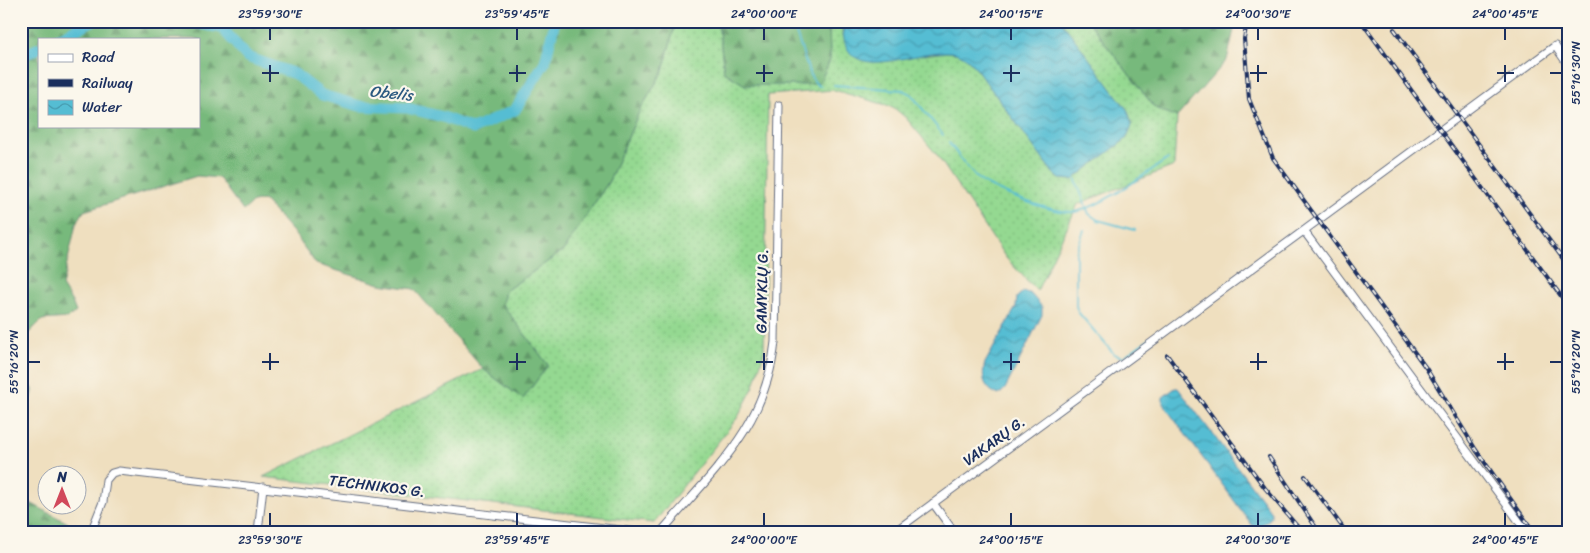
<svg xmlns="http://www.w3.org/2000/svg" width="1590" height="553" viewBox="0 0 1590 553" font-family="Sriracha,sans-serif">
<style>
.grass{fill:url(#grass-dots);stroke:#588478}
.forest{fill:url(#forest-firs);stroke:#49746c;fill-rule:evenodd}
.water{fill:url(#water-waves);stroke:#387698}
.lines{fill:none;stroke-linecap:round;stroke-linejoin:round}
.stream{stroke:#55bdd3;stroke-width:2}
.river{stroke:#55bdd3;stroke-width:11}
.street-casing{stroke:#656d80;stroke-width:9}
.street{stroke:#fff;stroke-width:7}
.rail-casing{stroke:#1b2f5e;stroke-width:4}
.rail{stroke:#fbf7ec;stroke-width:2;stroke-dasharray:5.5;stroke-linecap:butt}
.ticks{fill:none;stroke:#1b2f5e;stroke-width:2}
.labels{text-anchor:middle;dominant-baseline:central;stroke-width:4.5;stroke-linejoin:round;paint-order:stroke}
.street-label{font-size:15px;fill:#1b2f5e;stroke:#fbf7ec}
.water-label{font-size:16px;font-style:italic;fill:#2c5a81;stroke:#fbf7ec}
.neatline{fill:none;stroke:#1b2f5e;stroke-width:2}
.ticks-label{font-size:12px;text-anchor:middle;fill:#1b2f5e}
</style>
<defs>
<pattern id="grass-dots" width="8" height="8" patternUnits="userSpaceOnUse" patternTransform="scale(1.25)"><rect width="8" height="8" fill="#94d991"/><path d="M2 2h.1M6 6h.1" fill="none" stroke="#7fbb7f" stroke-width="1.8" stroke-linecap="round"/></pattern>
<pattern id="forest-firs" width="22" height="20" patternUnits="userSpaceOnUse" patternTransform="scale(1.25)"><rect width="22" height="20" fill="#77b97b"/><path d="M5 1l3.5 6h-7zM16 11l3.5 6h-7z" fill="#619768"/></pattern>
<pattern id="water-waves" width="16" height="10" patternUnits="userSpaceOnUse" patternTransform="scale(1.25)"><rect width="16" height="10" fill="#55bdd3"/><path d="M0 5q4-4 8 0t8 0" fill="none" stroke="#469aae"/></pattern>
</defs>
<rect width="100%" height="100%" fill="#fbf7ec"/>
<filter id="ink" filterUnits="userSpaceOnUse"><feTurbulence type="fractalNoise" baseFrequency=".02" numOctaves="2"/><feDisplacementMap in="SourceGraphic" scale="10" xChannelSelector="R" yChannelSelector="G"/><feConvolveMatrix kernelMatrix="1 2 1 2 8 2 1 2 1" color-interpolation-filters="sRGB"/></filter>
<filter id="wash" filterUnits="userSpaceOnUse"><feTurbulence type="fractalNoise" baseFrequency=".0096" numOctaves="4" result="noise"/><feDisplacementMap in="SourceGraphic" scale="20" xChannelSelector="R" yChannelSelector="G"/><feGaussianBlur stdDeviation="1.12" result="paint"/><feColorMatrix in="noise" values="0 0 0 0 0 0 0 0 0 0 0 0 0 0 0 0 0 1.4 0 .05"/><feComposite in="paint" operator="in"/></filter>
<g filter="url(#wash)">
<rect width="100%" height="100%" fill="#efdfbf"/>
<path class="grass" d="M 676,21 L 718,21 L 724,72 L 745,85 L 806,85 L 820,82 L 830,60 L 829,21 L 843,21 L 842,35 L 924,55 L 947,52 L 962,54 L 972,63 L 1053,173 L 1060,179 L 1072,180 L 1126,139 L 1132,125 L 1128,111 L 1061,21 L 1088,21 L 1155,108 L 1177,117 L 1174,166 L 1078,204 L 1037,291 L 1006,258 L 937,155 L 906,118 L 893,107 L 834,90 L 768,95 L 764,352 L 754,386 L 738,417 L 654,523 L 263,477 L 483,369 L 523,399 L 548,365 L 502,304 L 505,291 L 563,251 L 609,181 L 639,112 L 663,71 Z"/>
<path class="forest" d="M 21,21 L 676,21 L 663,71 L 639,112 L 609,181 L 563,251 L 505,291 L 502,304 L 548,365 L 523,399 L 483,369 L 414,289 L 380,284 L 316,264 L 293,232 L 264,200 L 253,202 L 243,211 L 219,178 L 197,176 L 84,211 L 76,224 L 62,286 L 72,302 L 76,312 L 68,318 L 42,320 L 21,341 ZM 39,39 L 199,39 L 199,126 L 39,126 Z
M 718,21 L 829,21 L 830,60 L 820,82 L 806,85 L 745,85 L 724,72 Z
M 1088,21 L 1236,21 L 1227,60 L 1177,117 L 1155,108 Z
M 21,387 L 31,387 L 33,391 L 31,397 L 21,401 Z
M 21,498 L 68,523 L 75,532 L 21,532 Z"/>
<path class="water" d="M 843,21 L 1061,21 L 1128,111 L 1132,125 L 1126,139 L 1072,180 L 1060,179 L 1053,173 L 972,63 C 964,56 958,52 948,52 C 911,50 839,91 843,21 Z
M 1023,292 L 1030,293 L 1042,307 L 1042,315 L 1005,389 L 999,395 C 984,389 981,378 985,363 L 1016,307 L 1017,297 Z
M 1175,388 L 1178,388 L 1272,513 L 1270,519 L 1257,527 L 1252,525 L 1163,404 L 1163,397 Z"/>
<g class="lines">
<path class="stream" d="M 792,21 L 810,75 L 817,85 L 821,86
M 834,85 L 903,90 L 911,94 L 943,135
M 949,143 C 958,154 967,169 978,179 C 992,191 1061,217 1079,211 C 1109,202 1141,176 1168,159
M 1075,178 L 1089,214 L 1098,220 L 1135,230
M 1084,230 L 1076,253 L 1076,306 L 1078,312 L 1114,354 L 1123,357 L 1156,334"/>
<path class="river" d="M 184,21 L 222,28 L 247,57 L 295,74 L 322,95 L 360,106 L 407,108 L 443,117 L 473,129 L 515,110 L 545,62 L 555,21
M 57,39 L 92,21
M 21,60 L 26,54 L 39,48"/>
</g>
</g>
<g filter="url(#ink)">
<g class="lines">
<g class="street-casing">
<path id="street" d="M 1304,231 L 1527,532
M 933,503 L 954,532
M 91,532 L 103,502 L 106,480 L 112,473 L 119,471 L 638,532
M 258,532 L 263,487
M 661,532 C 714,470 766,427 775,342 L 779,105
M 894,532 L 1555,46 L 1569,66"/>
</g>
<use href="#street" class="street"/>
<g class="rail-casing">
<path id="rail" d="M 1247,21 L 1244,39 L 1249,99 L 1273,158 L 1426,368 L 1476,450 L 1534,532
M 1361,21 L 1569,307
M 1394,29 L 1569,267
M 1167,355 L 1265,488 L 1302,532
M 1269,457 L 1319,532
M 1305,476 L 1346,532"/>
</g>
<use href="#rail" class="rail"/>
</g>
</g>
<path class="ticks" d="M 270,28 L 270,40M 517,28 L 517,40M 764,28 L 764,40M 1011,28 L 1011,40M 1258,28 L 1258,40M 1505,28 L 1505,40M 270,65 L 270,82M 517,65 L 517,82M 764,65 L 764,82M 1011,65 L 1011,82M 1258,65 L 1258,82M 1505,65 L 1505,82M 262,73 L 279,73M 509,73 L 526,73M 756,73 L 773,73M 1003,73 L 1020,73M 1250,73 L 1267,73M 1497,73 L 1514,73M 1550,73 L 1562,73M 270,353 L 270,370M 517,353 L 517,370M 764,353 L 764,370M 1011,353 L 1011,370M 1258,353 L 1258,370M 1505,353 L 1505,370M 28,362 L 40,362M 262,362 L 279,362M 509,362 L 526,362M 756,362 L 773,362M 1003,362 L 1020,362M 1250,362 L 1267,362M 1497,362 L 1514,362M 1550,362 L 1562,362M 270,513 L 270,526M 517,513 L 517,526M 764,513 L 764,526M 1011,513 L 1011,526M 1258,513 L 1258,526M 1505,513 L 1505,526"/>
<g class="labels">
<g class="street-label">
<text transform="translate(762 291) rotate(-89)">GAMYKLŲ G.</text>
<text transform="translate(994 441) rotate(-36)">VAKARŲ G.</text>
<text transform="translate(377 486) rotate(7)">TECHNIKOS G.</text>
</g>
<g class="water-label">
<text transform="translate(391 93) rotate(6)">Obelis</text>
</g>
</g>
<rect width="1590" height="553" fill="none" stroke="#fbf7ec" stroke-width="55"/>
<rect x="38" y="38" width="162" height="90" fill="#fbf7ec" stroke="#a1a7b3"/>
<rect x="48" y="54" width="25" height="8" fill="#ffffff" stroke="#a1a7b3"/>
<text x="82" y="62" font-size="15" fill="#1b2f5e">Road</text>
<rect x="48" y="79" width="25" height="8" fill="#1b2f5e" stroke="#a1a7b3"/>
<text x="82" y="88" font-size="15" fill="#1b2f5e">Railway</text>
<rect x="48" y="100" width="25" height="15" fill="url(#water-waves)" stroke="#a1a7b3"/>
<text x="82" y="112" font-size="15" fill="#1b2f5e">Water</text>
<g transform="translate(62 490)"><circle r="24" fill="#fbf7ec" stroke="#a1a7b3"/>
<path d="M0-4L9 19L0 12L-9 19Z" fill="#d1495b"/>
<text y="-8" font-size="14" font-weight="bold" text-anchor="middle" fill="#1b2f5e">N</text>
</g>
<rect x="28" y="28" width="1534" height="498" class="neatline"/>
<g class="ticks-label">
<text x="270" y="18">23°59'30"E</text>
<text x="517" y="18">23°59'45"E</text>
<text x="764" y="18">24°00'00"E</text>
<text x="1011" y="18">24°00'15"E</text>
<text x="1258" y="18">24°00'30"E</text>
<text x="1505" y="18">24°00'45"E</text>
<text transform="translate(1576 73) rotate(-90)" y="4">55°16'30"N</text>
<text transform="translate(14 362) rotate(-90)" y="4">55°16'20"N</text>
<text transform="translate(1576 362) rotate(-90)" y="4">55°16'20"N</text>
<text x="270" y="544">23°59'30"E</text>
<text x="517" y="544">23°59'45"E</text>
<text x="764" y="544">24°00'00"E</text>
<text x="1011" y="544">24°00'15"E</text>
<text x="1258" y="544">24°00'30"E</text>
<text x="1505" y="544">24°00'45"E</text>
</g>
</svg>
